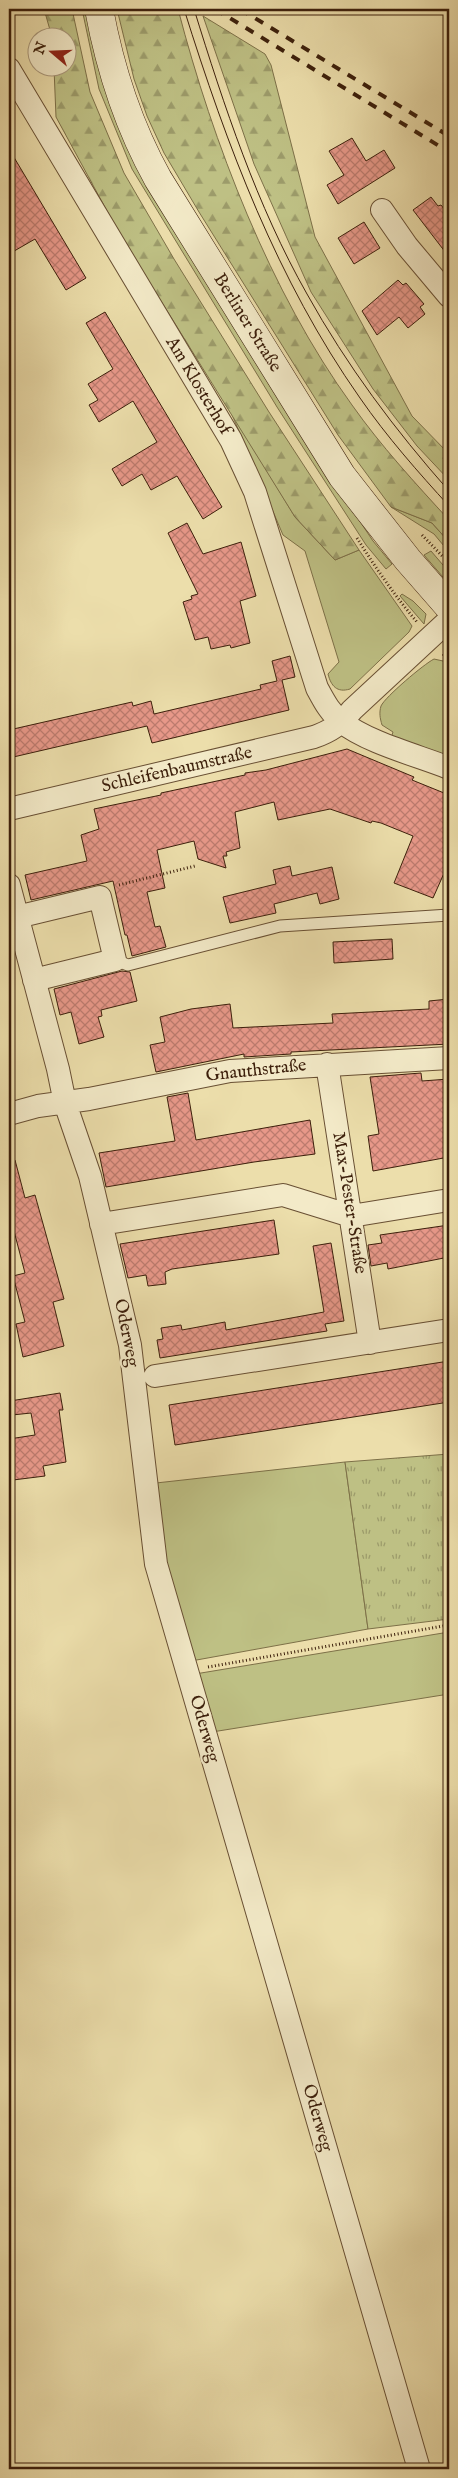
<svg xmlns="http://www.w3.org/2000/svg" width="458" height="2478" viewBox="0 0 458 2478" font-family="'IM FELL English',serif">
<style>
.green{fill:#bec084;stroke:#7d7048}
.forest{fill:url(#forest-firs);stroke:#7d7048}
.park{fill:url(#park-tufts);stroke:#7d7048}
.building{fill:url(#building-cross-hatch);stroke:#3c1f0b}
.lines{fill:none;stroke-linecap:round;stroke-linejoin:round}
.lane-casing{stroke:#684f33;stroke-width:13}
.street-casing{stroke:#684f33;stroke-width:24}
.secondary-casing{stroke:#3c1f0b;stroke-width:29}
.path{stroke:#3c1f0b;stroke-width:3;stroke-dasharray:1 2.5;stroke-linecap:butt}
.lane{stroke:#f3eac8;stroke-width:11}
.street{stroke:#f3eac8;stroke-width:22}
.secondary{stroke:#f3eac8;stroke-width:28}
.tram{stroke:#3c1f0b;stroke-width:1}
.rail{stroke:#3c1f0b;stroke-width:4;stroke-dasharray:9 9;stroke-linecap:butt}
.labels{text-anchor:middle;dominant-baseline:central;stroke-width:4.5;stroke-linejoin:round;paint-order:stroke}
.street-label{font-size:18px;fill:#3c1f0b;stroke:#f3eac8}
</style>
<defs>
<pattern id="forest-firs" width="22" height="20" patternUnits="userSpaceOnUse" patternTransform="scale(1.25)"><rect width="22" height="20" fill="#bec084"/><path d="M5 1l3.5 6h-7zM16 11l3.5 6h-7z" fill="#9c9b6a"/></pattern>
<pattern id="park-tufts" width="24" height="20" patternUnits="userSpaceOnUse" patternTransform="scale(1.25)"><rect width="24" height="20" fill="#bec084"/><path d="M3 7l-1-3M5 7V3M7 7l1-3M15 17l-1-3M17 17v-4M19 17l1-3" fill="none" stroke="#9c9b6a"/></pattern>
<pattern id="building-cross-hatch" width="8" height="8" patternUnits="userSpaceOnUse" patternTransform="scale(1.25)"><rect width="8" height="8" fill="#e79889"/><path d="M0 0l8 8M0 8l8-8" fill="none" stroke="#bc7b6e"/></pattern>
</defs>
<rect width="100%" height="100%" fill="#ecdeab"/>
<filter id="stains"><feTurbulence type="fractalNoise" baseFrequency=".004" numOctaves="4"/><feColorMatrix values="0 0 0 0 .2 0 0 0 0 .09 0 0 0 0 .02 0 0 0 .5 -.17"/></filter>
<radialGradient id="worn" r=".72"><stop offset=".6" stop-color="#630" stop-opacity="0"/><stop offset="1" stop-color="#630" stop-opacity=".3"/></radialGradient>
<path class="green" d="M 82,9 L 89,9 L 93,37 L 335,484 L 373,541 L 392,564 L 386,569 L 366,545 L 277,407 L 132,169 L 99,89 Z
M 230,410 L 295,517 L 335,560 L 359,550 L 412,626 L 409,632 L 350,689 C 337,693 331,686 328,674 L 339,662 L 305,551 L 283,535 Z
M 391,507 L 432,523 L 449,542 L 449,552 L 434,534 Z
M 431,551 L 449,572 L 449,584 L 424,555 Z
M 402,594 L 413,601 L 426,614 L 424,624 L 400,596 Z
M 434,659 L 443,661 L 449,668 L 449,760 L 391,738 L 393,732 L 382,725 C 380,718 379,713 381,706 C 385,697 424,664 434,659 Z
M 345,1462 L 368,1629 L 191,1661 L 165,1562 L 156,1483 Z
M 449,1632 L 449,1694 L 212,1732 L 195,1674 Z"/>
<path class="forest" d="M 44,9 L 72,9 L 90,92 L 124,173 L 174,259 L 269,412 L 359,550 L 335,560 L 295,517 L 120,235 L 56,117 L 54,68 L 68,68 L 68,38 L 52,37 Z
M 117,9 L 178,9 C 213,143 270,292 352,405 C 381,446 415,483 449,520 L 449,542 L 432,523 L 391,507 L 338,435 L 199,212 L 164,153 L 147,116 L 134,79 Z
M 203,16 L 265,54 L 271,65 L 315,237 L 412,416 L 449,454 L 449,480 L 417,446 L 373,389 L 311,292 L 254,164 Z"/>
<path class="park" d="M 449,1454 L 449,1619 L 368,1629 L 345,1462 Z"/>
<path class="building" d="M 352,138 L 366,161 L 384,150 L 395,168 L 338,204 L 327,185 L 344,175 L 329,151 Z
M 9,149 L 86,278 L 66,290 L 35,239 L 9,254 Z
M 431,197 L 438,206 L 441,205 L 449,215 L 449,257 L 413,210 Z
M 364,222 L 380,248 L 354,264 L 338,238 Z
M 398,280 L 403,285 L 406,283 L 424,304 L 420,307 L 425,314 L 408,328 L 399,317 L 377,335 L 362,311 Z
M 105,312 L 222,507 L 203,519 L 177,476 L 151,490 L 142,474 L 122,486 L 112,469 L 157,442 L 133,401 L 99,422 L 89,405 L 98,400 L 88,384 L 113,369 L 86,323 Z
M 187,523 L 203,554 L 241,542 L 256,596 L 240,601 L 250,643 L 231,648 L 230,645 L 211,649 L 208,637 L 195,640 L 183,602 L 192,599 L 191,596 L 198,594 L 168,533 Z
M 290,656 L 295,677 L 282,680 L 289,710 L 152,743 L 147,726 L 9,758 L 9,730 L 132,702 L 133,706 L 151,701 L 154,714 L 261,689 L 260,685 L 277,681 L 272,661 Z
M 347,749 L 414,777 L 412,780 L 449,795 L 449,862 L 433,898 L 394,883 L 413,836 L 381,823 L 372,821 L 371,823 L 330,809 L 278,820 L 274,802 L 235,812 L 240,848 L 226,852 L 227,856 L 223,856 L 226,868 L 198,859 L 194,841 L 157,850 L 165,888 L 147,892 L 155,927 L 160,926 L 166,947 L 132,956 L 127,935 L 125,935 L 113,881 L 31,900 L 25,875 L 87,861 L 81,835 L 99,829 L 94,809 L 161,795 L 161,793 L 245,775 L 245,773 L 266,770 Z
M 290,866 L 292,876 L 332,867 L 339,899 L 320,904 L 317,893 L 274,904 L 276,913 L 230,923 L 223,897 L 276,884 L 273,870 Z
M 392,939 L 393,959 L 334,963 L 333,942 Z
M 122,971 L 130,972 L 137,1001 L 101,1010 L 102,1016 L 98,1017 L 104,1037 L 79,1044 L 71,1012 L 60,1015 L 54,989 Z
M 449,999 L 449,1044 L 291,1052 L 291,1054 L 244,1057 L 244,1054 L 156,1072 L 150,1045 L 165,1042 L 160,1017 L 191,1009 L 230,1004 L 233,1028 L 333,1023 L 332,1014 L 429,1009 L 429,1001 Z
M 421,1073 L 422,1081 L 449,1079 L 449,1157 L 373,1171 L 368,1136 L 379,1134 L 370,1077 Z
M 188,1093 L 196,1140 L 310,1120 L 315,1154 L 254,1162 L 106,1187 L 99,1153 L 175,1141 L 167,1097 Z
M 15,1160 L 25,1198 L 35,1195 L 64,1299 L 53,1302 L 64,1346 L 23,1357 L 16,1324 L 25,1322 L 13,1276 L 25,1273 L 9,1212 L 9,1161 Z
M 274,1220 L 279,1254 L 172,1269 L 165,1272 L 166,1284 L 148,1286 L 146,1275 L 128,1278 L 120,1244 Z
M 449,1225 L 449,1257 L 388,1269 L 387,1263 L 371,1266 L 368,1245 L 382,1243 L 380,1235 Z
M 331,1243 L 344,1321 L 325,1324 L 327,1331 L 160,1358 L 157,1340 L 163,1339 L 161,1328 L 181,1325 L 182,1330 L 225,1322 L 226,1330 L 324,1312 L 313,1246 Z
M 449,1361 L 449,1402 L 175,1445 L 169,1405 Z
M 60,1393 L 63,1410 L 59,1410 L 66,1462 L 43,1466 L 45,1476 L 13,1480 L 9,1439 L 35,1435 L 31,1413 L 12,1415 L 10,1401 Z"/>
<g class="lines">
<g class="lane-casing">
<path id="lane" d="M 115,960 L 128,965 L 280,926 L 449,915"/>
</g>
<g class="street-casing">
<path id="street" d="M 9,69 L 231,440 L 255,492 L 317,688 C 324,701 330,713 342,722 C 366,742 419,756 449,768
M 382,210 L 407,246 L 449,296
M 9,809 L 314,737 C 331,731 341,724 352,710 L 449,620
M 9,885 L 58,1069 L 65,1103 L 90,1176 L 130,1345 L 156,1564 L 419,2469
M 17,917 L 100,897 L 115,960 L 34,980
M 327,1064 L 370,1343
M 9,1114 L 38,1106 L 89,1099 L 230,1071 L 449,1058
M 101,1224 L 283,1195 L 351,1216 L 449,1200
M 155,1376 L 449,1330"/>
</g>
<g class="secondary-casing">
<path id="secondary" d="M 99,9 C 110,69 128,125 158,179 L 342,476 L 408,560 L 449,607"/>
</g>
<path class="path" d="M 422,535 L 449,563
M 357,538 C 375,567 395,596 417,622
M 443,654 L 449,661
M 119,885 L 195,866
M 208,1667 L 449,1625"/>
<use href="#lane" class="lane"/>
<use href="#street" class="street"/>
<use href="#secondary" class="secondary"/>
<path class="tram" d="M 184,9 C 227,146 277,280 360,398 C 387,437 418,472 449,506
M 194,9 C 224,106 257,206 307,294 C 347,366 395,430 449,491"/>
<path class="rail" d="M 215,9 L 449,152
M 240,9 L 449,136"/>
</g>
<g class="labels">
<g class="street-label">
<text transform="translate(247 323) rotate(58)">Berliner Straße</text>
<text transform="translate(198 386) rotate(59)">Am Klosterhof</text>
<text transform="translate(177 770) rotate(-13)">Schleifenbaumstraße</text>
<text transform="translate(256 1071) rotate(-6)">Gnauthstraße</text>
<text transform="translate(349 1203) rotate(81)">Max-Pester-Straße</text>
<text transform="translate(126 1333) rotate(79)">Oderweg</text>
<text transform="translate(204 1729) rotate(74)">Oderweg</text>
<text transform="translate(317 2118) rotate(74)">Oderweg</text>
</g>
</g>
<rect width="458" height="2478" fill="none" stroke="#ecdeab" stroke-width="30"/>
<rect x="10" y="10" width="438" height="2458" fill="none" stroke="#3c1f0b" stroke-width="2.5"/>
<rect x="15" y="15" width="428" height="2448" fill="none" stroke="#3c1f0b"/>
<g transform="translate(52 52) rotate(289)"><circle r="24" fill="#f3eac8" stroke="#aa997c"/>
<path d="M0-4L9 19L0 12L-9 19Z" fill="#8f2418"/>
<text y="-8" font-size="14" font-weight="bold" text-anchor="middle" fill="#3c1f0b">N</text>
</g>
<rect width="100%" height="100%" filter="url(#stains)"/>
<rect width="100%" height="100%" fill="url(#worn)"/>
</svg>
